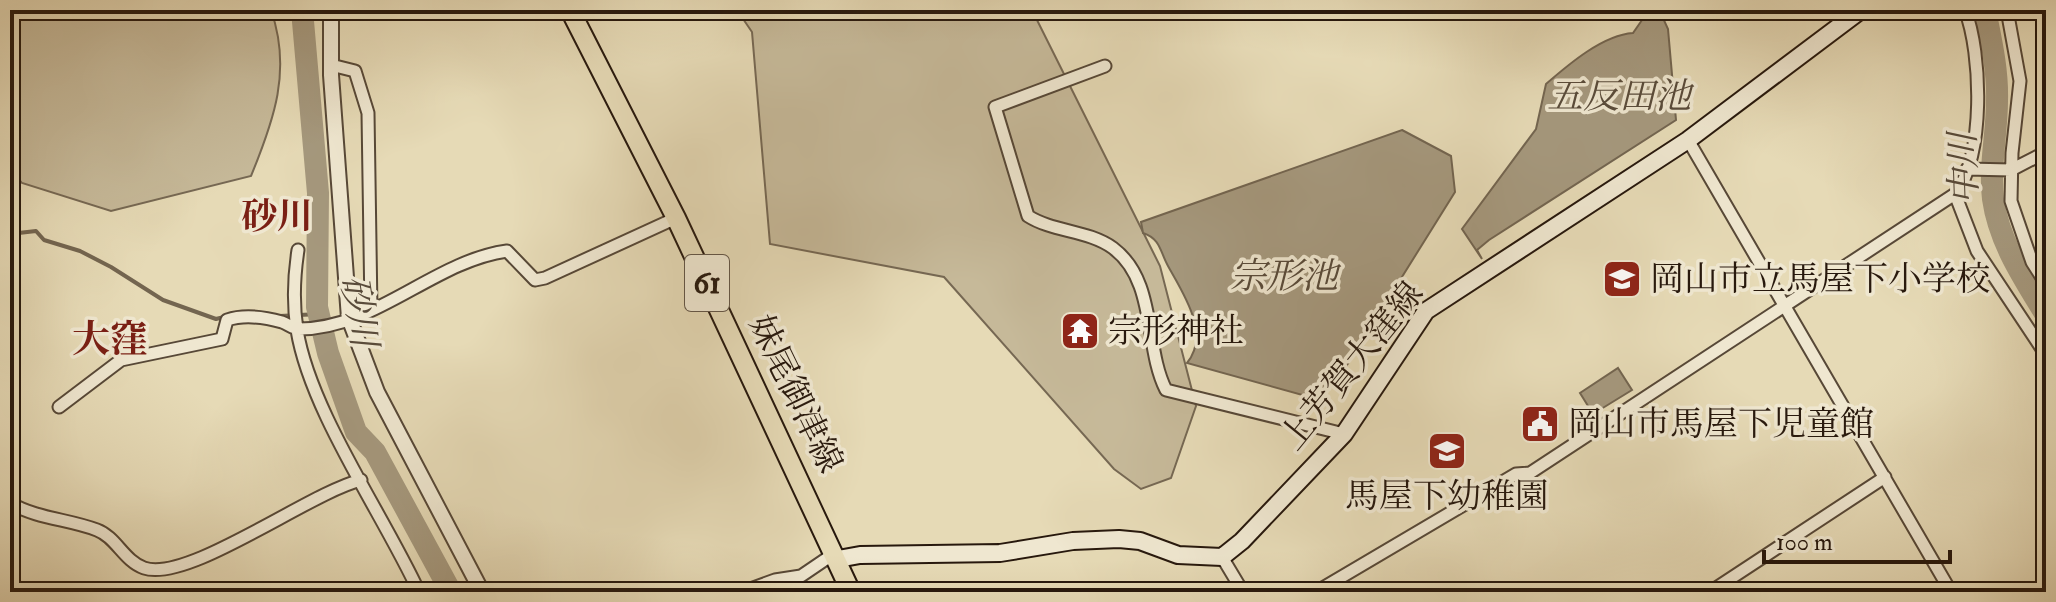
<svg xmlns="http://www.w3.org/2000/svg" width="2056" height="602" viewBox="0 0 2056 602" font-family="'IM FELL Double Pica','Noto Serif JP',serif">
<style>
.green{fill:#c6b999;stroke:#766853;stroke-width:2}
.water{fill:#a5987d;stroke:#736550;stroke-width:2}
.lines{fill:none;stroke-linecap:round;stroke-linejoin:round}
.stream{stroke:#736550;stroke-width:4}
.river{stroke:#a5987d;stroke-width:22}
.minor-casing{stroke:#574837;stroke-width:15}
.tertiary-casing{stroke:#574837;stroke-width:18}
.secondary-casing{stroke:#27180d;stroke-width:20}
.primary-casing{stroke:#27180d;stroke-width:22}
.minor{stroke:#efe7d0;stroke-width:11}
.tertiary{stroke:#efe7d0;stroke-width:14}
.secondary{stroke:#efe7d0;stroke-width:16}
.primary{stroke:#e6dab6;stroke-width:18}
.labels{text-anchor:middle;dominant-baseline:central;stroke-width:7;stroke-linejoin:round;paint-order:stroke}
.shield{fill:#efe7d0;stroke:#635648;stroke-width:2}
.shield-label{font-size:32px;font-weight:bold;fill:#27180d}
.poi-label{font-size:34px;fill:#27180d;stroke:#efe7d0;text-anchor:start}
.street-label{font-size:34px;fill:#27180d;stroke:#efe7d0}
.water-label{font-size:36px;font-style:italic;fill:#594b3a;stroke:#efe7d0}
.neighbourhood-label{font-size:36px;font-weight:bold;fill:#7a1f14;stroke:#efe7d0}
.quarter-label{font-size:38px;font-weight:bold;fill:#7a1f14;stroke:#efe7d0}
</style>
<rect width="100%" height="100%" fill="#e6dab6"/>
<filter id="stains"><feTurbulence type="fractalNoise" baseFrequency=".0025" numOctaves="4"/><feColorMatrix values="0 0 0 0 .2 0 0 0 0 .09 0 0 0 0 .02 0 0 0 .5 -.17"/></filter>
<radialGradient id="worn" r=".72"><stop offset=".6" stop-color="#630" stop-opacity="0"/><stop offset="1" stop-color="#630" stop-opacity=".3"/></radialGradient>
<path class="green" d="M 10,10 L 271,10 C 292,70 274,120 251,176 L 111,211 L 22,183 L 10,168 Z
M 737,10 L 1032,10 L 1160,266 L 1196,406 L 1171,478 L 1141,489 L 1114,469 L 944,277 L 770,244 L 752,32 Z"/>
<path class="water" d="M 1656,16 L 1663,18 L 1668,29 L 1676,120 L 1489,240 L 1477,250 L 1482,259 L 1462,229 L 1536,129 L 1546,84 C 1569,64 1603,35 1633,33 L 1642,20 Z
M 1402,130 L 1451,156 L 1455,192 L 1337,381 L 1325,391 L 1306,396 L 1187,363 C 1211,334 1183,293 1168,266 C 1160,252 1161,239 1143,233 L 1141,222 Z
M 1618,368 L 1632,390 L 1593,414 L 1580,393 Z"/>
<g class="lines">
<path class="stream" d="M 10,234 L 36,231 L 44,240 L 80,251 L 111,267 L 163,300 L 216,319 L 224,317
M 280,316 L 319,314"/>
<path class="river" d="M 302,10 L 318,193 L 317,307 L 328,353 L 356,432 L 375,452 L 451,592
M 1985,10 C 1991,40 1998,70 1997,101 C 1997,134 1989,166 1993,199 C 1999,242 2024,279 2046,315"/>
<g class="minor-casing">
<path id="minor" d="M 2007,10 L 2020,81 L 2012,153 L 2011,201 L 2032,262 L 2046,284
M 331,65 L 355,71 L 368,113 L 371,310
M 1105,66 L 995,107 L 1028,216 C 1053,232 1088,230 1113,248 C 1157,281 1144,347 1166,390 L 1344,434
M 1688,140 L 1951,592
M 1967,169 L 2011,170 L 2046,152
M 1955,194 L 1977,251 L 2046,355
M 298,250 C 294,276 293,304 297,330 C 310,411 383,514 419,592
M 59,407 L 121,360 L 222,339 L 227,320 C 245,314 264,317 282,322 C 288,324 293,329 299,329 C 375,329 434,261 507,251 L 535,280 L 545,278 L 676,218
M 10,503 C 38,519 68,519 97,530 C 116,537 124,561 144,568 C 188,583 309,493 361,480
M 1222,557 L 1243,592
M 742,592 L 775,580 L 801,576 L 829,557 L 838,559
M 1316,592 L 1516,474 L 1530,473 L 1955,194 C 1985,158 1982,53 1965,10
M 1710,592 L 1885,477"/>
</g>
<g class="tertiary-casing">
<path id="tertiary" d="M 331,10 L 331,75 L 349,318 L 377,392 L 482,592"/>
</g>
<g class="secondary-casing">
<path id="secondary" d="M 838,559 L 860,555 L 1000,553 L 1073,541 L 1119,539 L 1140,541 L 1178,555 L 1222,557 L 1242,541 L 1344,434 L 1426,311 L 1688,140 L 1861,10"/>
</g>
<g class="primary-casing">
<path id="primary" d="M 570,10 L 676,218 L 851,592"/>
</g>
<use href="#minor" class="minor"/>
<use href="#tertiary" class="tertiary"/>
<use href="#secondary" class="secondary"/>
<use href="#primary" class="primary"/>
</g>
<defs>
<g id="school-square" transform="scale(2)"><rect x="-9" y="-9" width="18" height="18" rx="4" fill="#8f2418" stroke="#efe7d0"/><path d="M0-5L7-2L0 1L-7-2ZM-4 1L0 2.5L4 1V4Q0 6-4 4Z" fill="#fff"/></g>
<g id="temple-square" transform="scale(2)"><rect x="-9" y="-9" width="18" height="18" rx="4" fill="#8f2418" stroke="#efe7d0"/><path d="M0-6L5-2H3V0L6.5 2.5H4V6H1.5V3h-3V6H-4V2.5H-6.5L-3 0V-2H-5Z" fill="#fff"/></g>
<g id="civic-square" transform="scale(2)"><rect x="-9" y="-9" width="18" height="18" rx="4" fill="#8f2418" stroke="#efe7d0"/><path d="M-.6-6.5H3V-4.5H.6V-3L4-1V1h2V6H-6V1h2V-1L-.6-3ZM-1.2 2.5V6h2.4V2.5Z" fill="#fff"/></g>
</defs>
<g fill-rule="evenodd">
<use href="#school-square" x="1622" y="279"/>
<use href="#temple-square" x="1080" y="331"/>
<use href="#civic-square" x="1540" y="424"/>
<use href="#school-square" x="1447" y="451"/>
</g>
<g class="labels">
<rect class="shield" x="685" y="255" width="44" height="56" rx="6"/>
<g class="shield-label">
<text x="707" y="283">61</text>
</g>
<g class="poi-label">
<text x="1650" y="279">岡山市立馬屋下小学校</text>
<text x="1108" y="331">宗形神社</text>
<text x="1568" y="424">岡山市馬屋下児童館</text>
<text x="1447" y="496" text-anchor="middle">馬屋下幼稚園</text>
</g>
<g class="street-label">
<text transform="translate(1352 366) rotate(-51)">上芳賀大窪線</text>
<text transform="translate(795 394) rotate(64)">妹尾御津線</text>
</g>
<g class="water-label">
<text x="1619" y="96">五反田池</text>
<text transform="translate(1964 169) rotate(-92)">中川</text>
<text x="1284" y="276">宗形池</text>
<text transform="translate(359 311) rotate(81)">砂川</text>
</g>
<g class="neighbourhood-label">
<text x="277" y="216">砂川</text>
</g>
<g class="quarter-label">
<text x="110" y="340">大窪</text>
</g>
</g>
<rect width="2056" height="602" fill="none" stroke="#e6dab6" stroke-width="40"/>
<rect x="12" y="12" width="2032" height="578" fill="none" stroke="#27180d" stroke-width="4"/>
<rect x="20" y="20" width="2016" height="562" fill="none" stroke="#27180d" stroke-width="2"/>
<path d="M1764 550v12h186v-12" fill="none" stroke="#27180d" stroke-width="4"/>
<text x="1776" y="550" font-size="24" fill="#27180d" stroke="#efe7d0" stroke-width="6" paint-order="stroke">100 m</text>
<rect width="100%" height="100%" filter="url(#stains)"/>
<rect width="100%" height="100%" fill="url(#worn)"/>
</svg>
